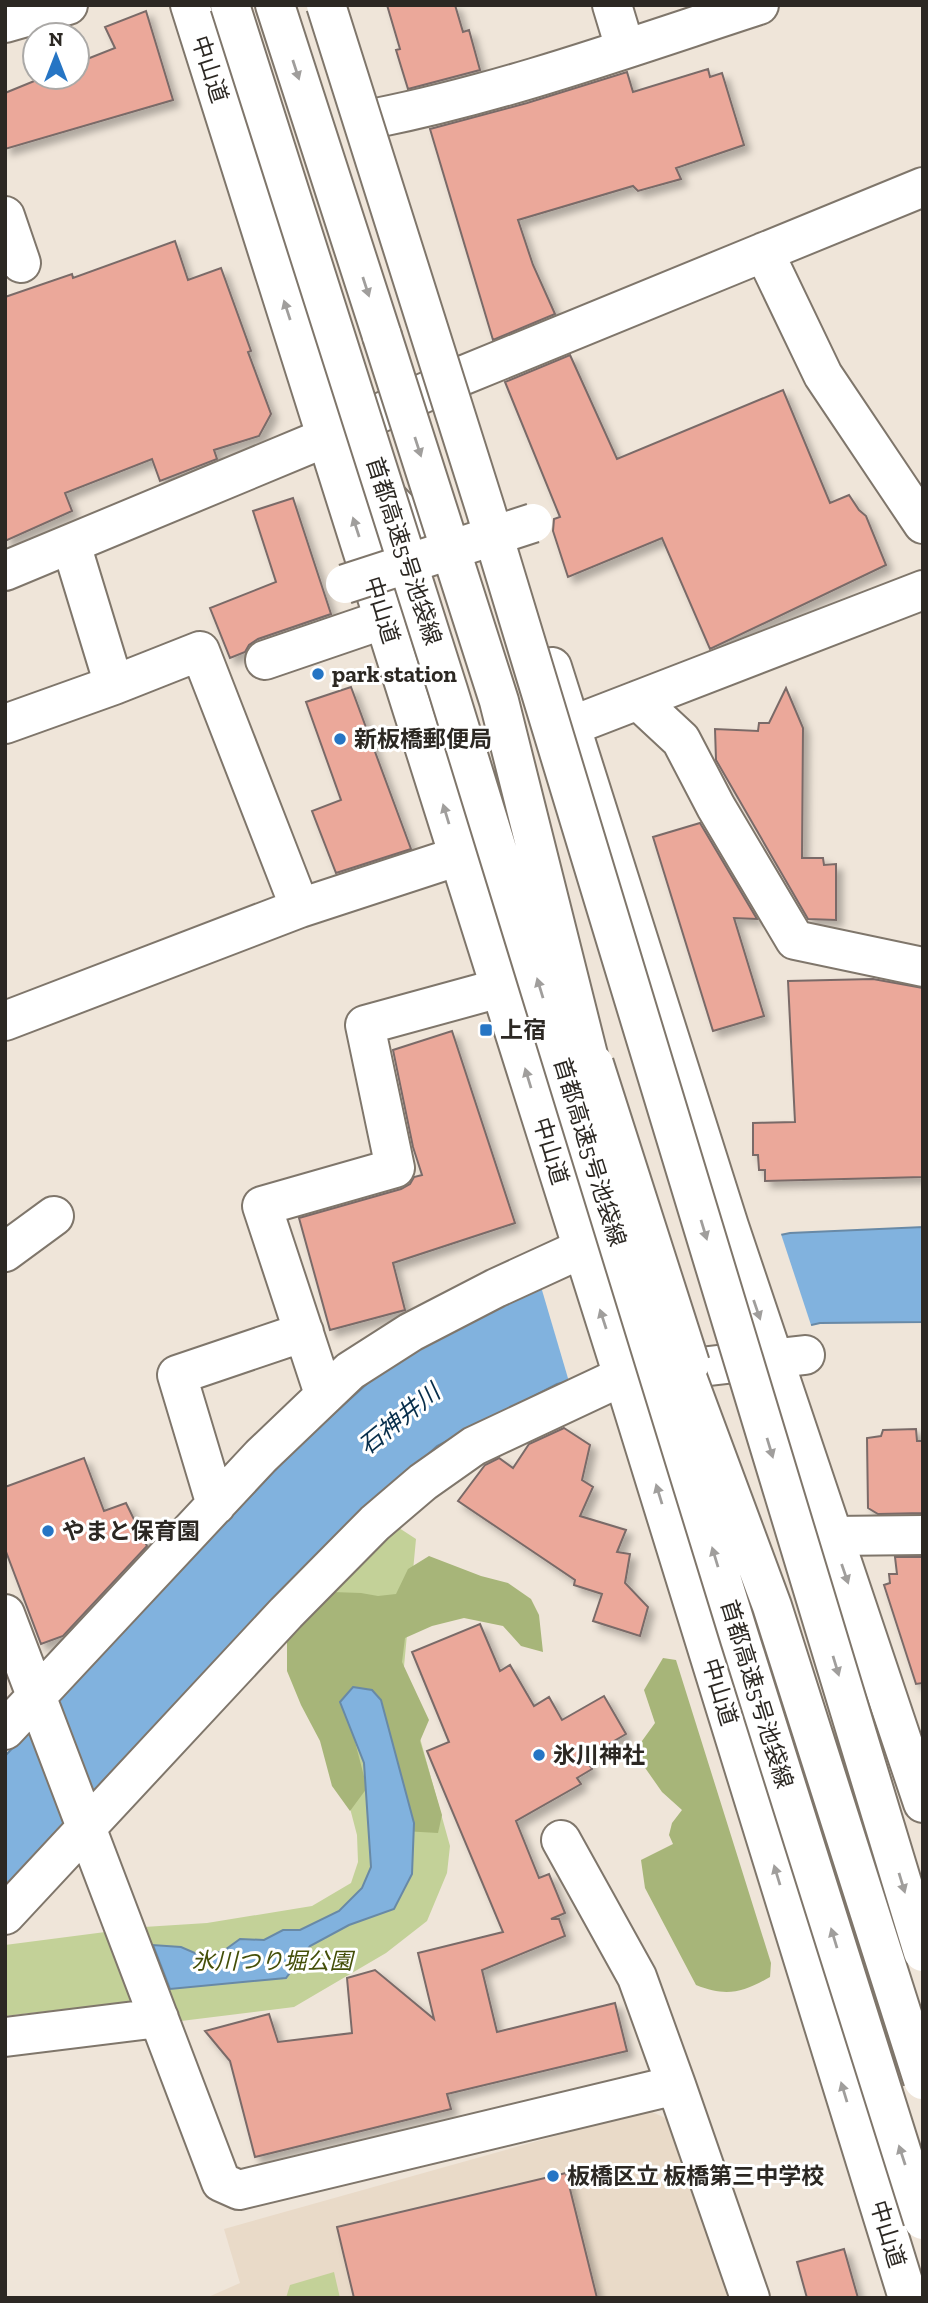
<svg xmlns="http://www.w3.org/2000/svg" width="928" height="2303" viewBox="0 0 928 2303" font-family="'Zilla Slab','Noto Sans JP',serif">
<style>
.built{fill:#e9dac8}
.green{fill:#c3d198}
.forest{fill:#a7b579}
.water{fill:#81b2de;stroke:#6889a6;stroke-width:2}
.pier{fill:#efe5d9}
.building{fill:#eba89a;stroke:#7a6b68;stroke-width:2;filter:url(#shadow)}
.lines{fill:none;stroke-linecap:round;stroke-linejoin:round}
.minor-casing{stroke:#7f766b;stroke-width:42}
.highway-casing{stroke:#7f766b;stroke-width:42}
.minor{stroke:#fff;stroke-width:38}
.highway{stroke:#fff;stroke-width:38}
.minor-bridge-casing{stroke:#7f766b;stroke-width:42;stroke-linecap:butt}
.highway-bridge-casing{stroke:#7f766b;stroke-width:42;stroke-linecap:butt}
.minor-bridge{stroke:#fff;stroke-width:38}
.highway-bridge{stroke:#fff;stroke-width:38}
.oneway{fill:#a09e9c}
.poi-dot{fill:#2675c4;stroke:#fff;stroke-width:2.5}
.labels{text-anchor:middle;dominant-baseline:central;stroke-width:6;stroke-linejoin:round;paint-order:stroke}
.street-label{font-size:23px;fill:#2c2823;stroke:#fff}
.poi-label{font-size:23px;font-weight:bold;fill:#2c2823;stroke:#fff;text-anchor:start}
.park-label{font-size:23px;font-style:italic;fill:#444f09;stroke:#fff}
.water-label{font-size:24px;font-style:italic;fill:#072e4b;stroke:#fff}
</style>
<defs>
<filter id="shadow"><feDropShadow dx="6" dy="6" stdDeviation="3.5" flood-color="#0004"/></filter>
</defs>
<rect width="100%" height="100%" fill="#efe5d9"/>
<path class="built" d="M 648,2110 L 674,2122 L 733,2298 L 206,2298 L 240,2283 L 224,2229 Z"/>
<path class="green" d="M 396,1526 L 416,1539 L 403,1677 L 450,1846 L 447,1873 L 427,1921 L 386,1953 L 294,2007 L 181,2021 L 171,1997 L 5,2016 L 5,1945 L 144,1927 L 207,1923 L 312,1906 L 351,1883 L 358,1862 L 357,1835 L 340,1770 L 322,1640 L 338,1583 Z
M 334,2272 L 340,2298 L 286,2298 L 290,2285 Z"/>
<path class="forest" d="M 429,1556 L 481,1576 L 508,1583 L 531,1599 L 539,1615 L 543,1652 L 521,1646 L 503,1626 L 464,1618 L 432,1626 L 405,1638 L 402,1662 L 429,1720 L 420,1741 L 442,1815 L 438,1833 L 403,1831 L 352,1730 L 367,1788 L 350,1811 L 332,1786 L 320,1741 L 301,1705 L 287,1671 L 287,1642 L 303,1614 L 332,1592 L 361,1593 L 378,1596 L 396,1594 L 408,1569 Z
M 663,1658 L 676,1660 L 771,1963 L 770,1977 C 742,1993 726,1997 696,1985 L 645,1888 L 641,1860 L 673,1844 L 669,1835 L 672,1823 L 682,1810 L 662,1792 L 634,1752 L 655,1723 L 644,1690 Z"/>
<path class="water" d="M 923,1227 L 923,1322 L 820,1323 L 557,1384 L 437,1446 L 290,1582 L 5,1892 L 5,1756 L 298,1446 L 390,1363 L 523,1287 L 790,1233 Z
M 353,1687 L 372,1690 L 381,1700 L 414,1823 L 412,1874 L 394,1909 L 349,1925 L 310,1946 L 286,1978 L 170,1989 L 153,1945 L 181,1947 L 197,1954 L 222,1952 L 240,1939 L 264,1940 L 283,1930 L 300,1930 L 339,1911 L 362,1888 L 371,1867 L 364,1763 L 340,1702 Z"/>
<path class="pier" d="M 780,1231 L 812,1328 L 570,1385 L 539,1280 Z"/>
<path class="building" d="M 387,5 L 455,5 L 463,32 L 469,30 L 480,70 L 408,89 L 396,50 L 400,49 Z
M 146,11 L 173,100 L 5,149 L 5,93 L 44,77 L 77,77 L 77,63 L 115,48 L 105,27 Z
M 708,69 L 710,77 L 722,73 L 744,145 L 676,168 L 681,179 L 638,191 L 633,186 L 518,220 L 533,265 L 555,314 L 493,340 L 430,129 L 527,103 L 627,72 L 633,92 Z
M 175,241 L 188,280 L 221,268 L 251,351 L 248,352 L 271,414 L 259,436 L 214,450 L 217,459 L 160,481 L 152,459 L 65,493 L 72,511 L 5,541 L 5,297 L 72,274 L 73,278 Z
M 570,355 L 617,459 L 783,390 L 830,503 L 849,495 L 859,510 L 866,516 L 886,565 L 710,649 L 662,538 L 568,577 L 553,531 L 554,519 L 560,517 L 505,382 Z
M 293,498 L 331,614 L 258,639 L 249,645 L 245,652 L 230,658 L 210,608 L 276,582 L 253,511 Z
M 351,687 L 411,849 L 336,873 L 312,811 L 341,800 L 306,702 Z
M 786,688 L 803,728 L 802,858 L 823,858 L 824,865 L 836,864 L 836,920 L 808,919 L 716,760 L 715,729 L 758,731 L 759,723 L 769,723 Z
M 700,823 L 757,919 L 734,918 L 764,1016 L 713,1031 L 653,837 Z
M 873,979 L 923,988 L 923,1177 L 765,1181 L 765,1170 L 759,1170 L 758,1155 L 753,1155 L 753,1123 L 795,1122 L 788,981 Z
M 452,1031 L 515,1223 L 393,1263 L 405,1310 L 330,1330 L 299,1218 L 401,1189 L 410,1184 L 414,1177 L 422,1175 L 413,1147 L 393,1050 Z
M 564,1428 L 590,1445 L 582,1480 L 593,1487 L 580,1516 L 626,1530 L 617,1552 L 630,1554 L 625,1583 L 648,1607 L 640,1636 L 593,1621 L 602,1594 L 574,1585 L 575,1580 L 458,1501 L 485,1465 L 499,1458 L 513,1468 L 529,1444 Z
M 916,1429 L 917,1441 L 923,1441 L 923,1513 L 878,1514 L 868,1508 L 867,1438 L 881,1436 L 883,1430 Z
M 84,1458 L 104,1511 L 126,1503 L 147,1546 L 63,1636 L 41,1644 L 5,1549 L 5,1487 Z
M 895,1557 L 923,1557 L 923,1683 L 916,1684 L 884,1585 L 890,1583 L 889,1574 L 897,1574 Z
M 480,1624 L 500,1671 L 510,1665 L 534,1706 L 549,1697 L 562,1720 L 604,1696 L 626,1734 L 585,1758 L 592,1769 L 577,1778 L 581,1784 L 516,1821 L 539,1878 L 549,1874 L 565,1913 L 551,1919 L 559,1919 L 565,1936 L 482,1970 L 497,2032 L 615,2003 L 627,2051 L 447,2094 L 451,2109 L 255,2157 L 230,2061 L 205,2031 L 269,2014 L 278,2042 L 352,2033 L 347,1978 L 375,1970 L 434,2019 L 418,1953 L 503,1932 L 427,1751 L 449,1742 L 412,1652 Z
M 566,2173 L 597,2298 L 354,2298 L 337,2227 Z
M 844,2249 L 858,2298 L 807,2298 L 797,2262 Z"/>
<g class="lines">
<g class="minor-casing">
<path id="minor" d="M 612,5 L 625,48
M 5,23 L 68,5
M 376,118 C 506,92 633,46 759,5
M 5,216 L 21,263
M 764,252 L 823,375 L 923,524
M 71,544 L 114,685
M 5,571 L 327,437 L 459,377 L 923,187
M 265,660 L 385,619
M 638,700 L 681,740 L 716,807 L 795,940 L 923,967
M 5,724 L 114,685 L 200,651 L 300,908
M 571,726 L 923,590
M 5,1021 L 300,908 L 459,856
M 5,1252 L 54,1216
M 324,1394 L 262,1206 L 395,1168 L 365,1025 L 500,988
M 216,1505 L 177,1375 L 304,1332
M 832,1536 L 923,1535
M 5,1614 L 221,2182 L 239,2190 L 676,2085 L 750,2298
M 5,1730 L 261,1456 L 350,1371 L 411,1332 L 496,1288 L 581,1249
M 561,1840 L 637,1977 L 676,2085
M 5,1915 L 286,1613 L 375,1523 L 423,1482 L 474,1446 L 623,1376 L 805,1355
M 5,2037 L 159,2018"/>
</g>
<g class="highway-casing">
<path id="highway" d="M 190,5 L 623,1376 L 908,2298
M 275,5 L 382,336
M 381,492 L 424,536
M 552,667 L 729,1226 L 923,1803"/>
</g>
<use href="#minor" class="minor"/>
<use href="#highway" class="highway"/>
<g class="minor-bridge-casing">
<path id="minor-bridge" d="M 345,584 L 533,523"/>
</g>
<g class="highway-bridge-casing">
<path id="highway-bridge" d="M 230,5 L 448,690 L 740,1639 L 923,2220
M 326,5 L 485,508 L 923,1952
M 382,336 L 499,701 L 597,1091
M 594,1064 L 690,1364
M 674,1342 L 772,1606 L 923,2080"/>
</g>
<use href="#minor-bridge" class="minor-bridge"/>
<use href="#highway-bridge" class="highway-bridge"/>
</g>
<defs><path id="oneway-solid" d="M-6-.8H1V-3.2L6.5 0L1 3.2V.8H-6Z" transform="scale(1.75)"/></defs>
<g class="oneway">
<use href="#oneway-solid" transform="translate(296 70) rotate(72)"/>
<use href="#oneway-solid" transform="translate(366 287) rotate(72)"/>
<use href="#oneway-solid" transform="translate(287 310) rotate(-108)"/>
<use href="#oneway-solid" transform="translate(418 447) rotate(72)"/>
<use href="#oneway-solid" transform="translate(356 527) rotate(-108)"/>
<use href="#oneway-solid" transform="translate(446 814) rotate(-107)"/>
<use href="#oneway-solid" transform="translate(540 988) rotate(-107)"/>
<use href="#oneway-solid" transform="translate(528 1078) rotate(-107)"/>
<use href="#oneway-solid" transform="translate(704 1230) rotate(73)"/>
<use href="#oneway-solid" transform="translate(757 1310) rotate(71)"/>
<use href="#oneway-solid" transform="translate(603 1319) rotate(-108)"/>
<use href="#oneway-solid" transform="translate(770 1448) rotate(73)"/>
<use href="#oneway-solid" transform="translate(659 1494) rotate(-107)"/>
<use href="#oneway-solid" transform="translate(715 1557) rotate(-107)"/>
<use href="#oneway-solid" transform="translate(845 1574) rotate(71)"/>
<use href="#oneway-solid" transform="translate(836 1666) rotate(73)"/>
<use href="#oneway-solid" transform="translate(777 1875) rotate(-107)"/>
<use href="#oneway-solid" transform="translate(902 1883) rotate(73)"/>
<use href="#oneway-solid" transform="translate(834 1938) rotate(-107)"/>
<use href="#oneway-solid" transform="translate(844 2092) rotate(-107)"/>
<use href="#oneway-solid" transform="translate(902 2155) rotate(-108)"/>
</g>
<g class="poi-dot">
<circle cx="318" cy="674" r="7"/>
<circle cx="340" cy="739" r="7"/>
<rect x="479" y="1023" width="14" height="14" rx="3.5"/>
<circle cx="48" cy="1531" r="7"/>
<circle cx="539" cy="1755" r="7"/>
<circle cx="553" cy="2176" r="7"/>
</g>
<g class="labels">
<g class="street-label">
<text transform="translate(210 69) rotate(72)">中山道</text>
<text transform="translate(404 551) rotate(72)">首都高速5号池袋線</text>
<text transform="translate(382 610) rotate(73)">中山道</text>
<text transform="translate(551 1151) rotate(73)">中山道</text>
<text transform="translate(590 1152) rotate(73)">首都高速5号池袋線</text>
<text transform="translate(720 1692) rotate(73)">中山道</text>
<text transform="translate(757 1694) rotate(73)">首都高速5号池袋線</text>
<text transform="translate(888 2234) rotate(73)">中山道</text>
</g>
<g class="poi-label">
<text x="332" y="674">park station</text>
<text x="354" y="739">新板橋郵便局</text>
<text x="500" y="1030">上宿</text>
<text x="62" y="1531">やまと保育園</text>
<text x="553" y="1755">氷川神社</text>
<text x="567" y="2176">板橋区立 板橋第三中学校</text>
</g>
<g class="park-label">
<text x="272" y="1961">氷川つり堀公園</text>
</g>
<g class="water-label">
<text transform="translate(399 1419) rotate(-39)">石神井川</text>
</g>
</g>
<rect width="928" height="2303" fill="none" stroke="#2c2823" stroke-width="14"/>
<g transform="translate(56 56)"><circle r="33" fill="#ffffff" stroke="#aba9a7" stroke-width="2"/>
<path d="M0-5L12 26L0 18L-12 26Z" fill="#2675c4"/>
<text y="-10" font-size="19" font-weight="bold" text-anchor="middle" fill="#2c2823">N</text>
</g>
</svg>
